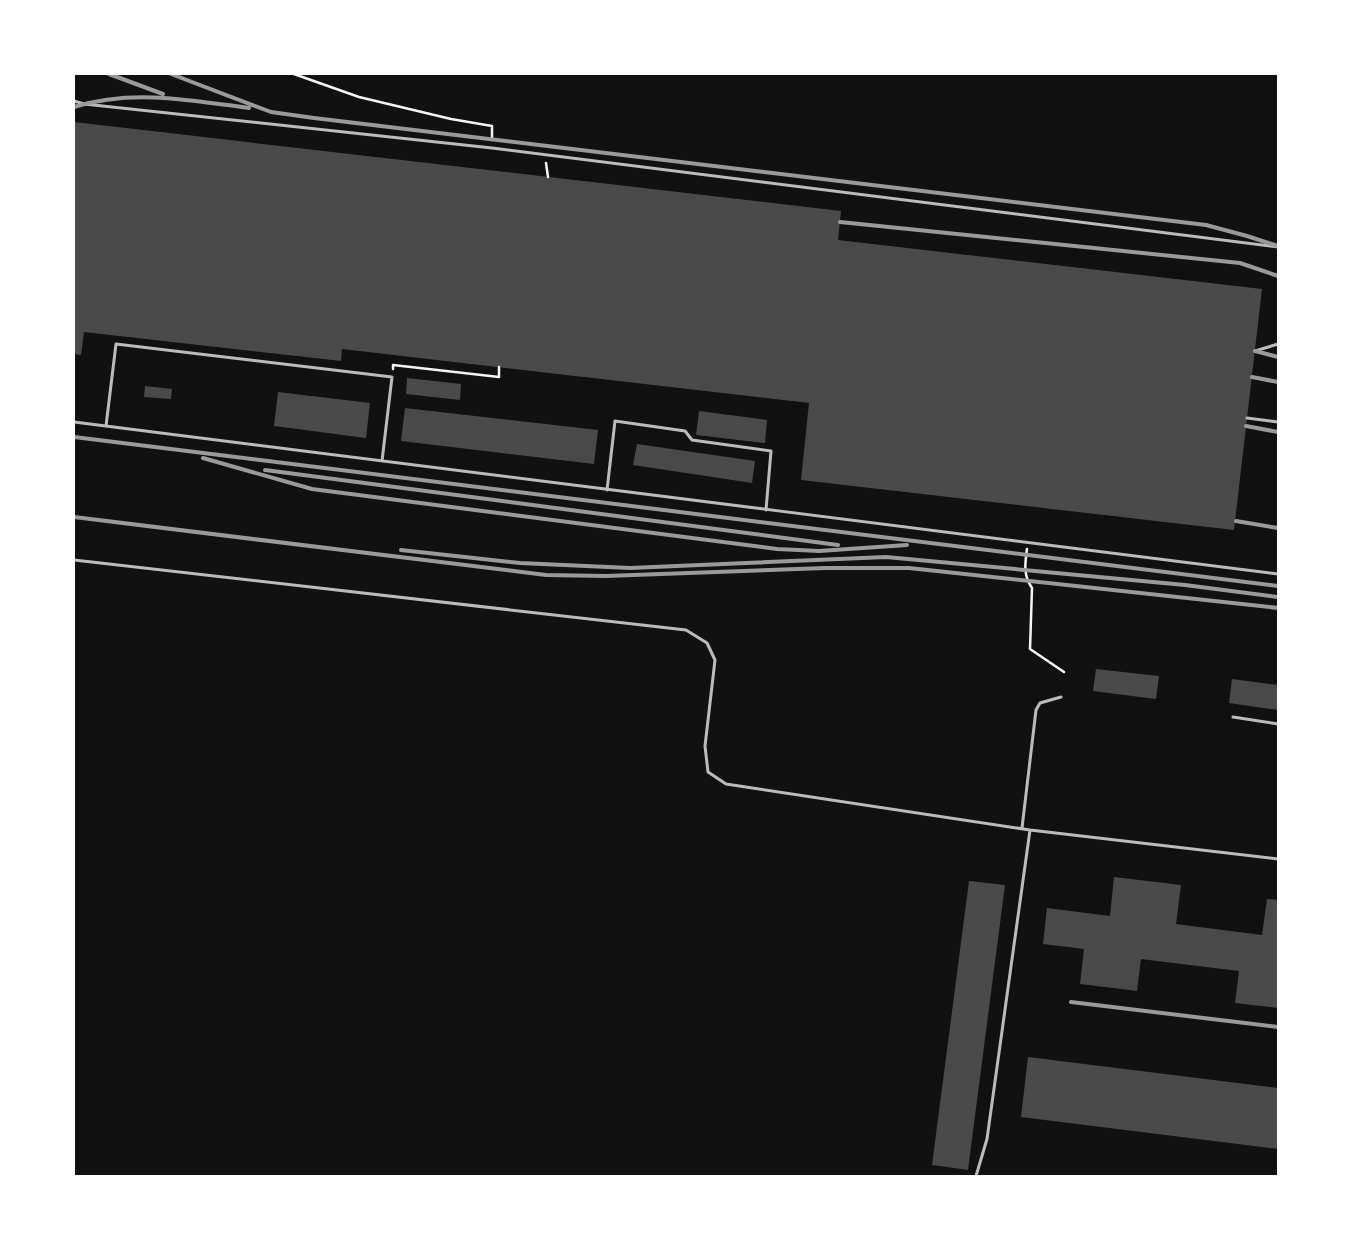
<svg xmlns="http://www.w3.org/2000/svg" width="1352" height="1250" viewBox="0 0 1352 1250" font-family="'Work Sans',sans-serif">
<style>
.building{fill:#4a4a4a}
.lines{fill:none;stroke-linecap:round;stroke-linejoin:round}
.path{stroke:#f5f5f5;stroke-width:2.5}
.service{stroke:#bcbcbc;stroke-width:3}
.rail{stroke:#9a9a9a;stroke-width:4}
</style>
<rect width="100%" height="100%" fill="#111"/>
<path class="building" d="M 74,122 L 841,211 L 838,240 L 1262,289 L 1234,530 L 801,480 L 809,403 L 342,349 L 341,361 L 84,332 L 81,355 L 74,354 Z
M 407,378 L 461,384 L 460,400 L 406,394 Z
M 145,386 L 172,389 L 171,399 L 144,397 Z
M 278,392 L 370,403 L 366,438 L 274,426 Z
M 405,408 L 598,430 L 594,464 L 401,441 Z
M 699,411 L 767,420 L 765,443 L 696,435 Z
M 637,444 L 755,461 L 752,483 L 633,465 Z
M 1096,669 L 1159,676 L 1156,699 L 1093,691 Z
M 1232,679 L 1278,685 L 1278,710 L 1229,703 Z
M 1114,877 L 1181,885 L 1176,924 L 1262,935 L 1267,899 L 1278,900 L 1278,1008 L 1235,1003 L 1239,971 L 1141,959 L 1137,991 L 1080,984 L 1084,949 L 1043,944 L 1047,908 L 1110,916 Z
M 969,881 L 1005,885 L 968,1170 L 932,1165 Z
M 1028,1057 L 1278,1088 L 1278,1149 L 1021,1117 Z"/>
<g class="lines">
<path class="path" d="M 294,74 L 359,97 L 451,119 L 492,126 L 492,140
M 546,163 L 548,177
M 393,369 L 393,365 L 499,377 L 499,367
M 1027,549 C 1025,564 1023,575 1032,588 L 1030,649 L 1064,672"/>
<path class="service" d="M 74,101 L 84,104 L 492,148 L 1278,247
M 1255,351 L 1278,344
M 1247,418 L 1278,422
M 74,422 L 1278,574
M 106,426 L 116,344 L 392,377 L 382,461
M 607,490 L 615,421 L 685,431 L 692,440 L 771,451 L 766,510
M 74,560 L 686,630 L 707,643 L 715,660 L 705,746 L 708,772 L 726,784 L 1030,830 L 1278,859
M 1233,717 L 1278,724
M 1022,828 L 1036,710 L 1040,703 L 1061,697
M 976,1176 L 987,1139 L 1030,830"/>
<path class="rail" d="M 109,74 L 163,94
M 171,74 L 271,112 L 314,118 L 1206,225 L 1247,236 L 1278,246
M 74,107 C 132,89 190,100 249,108
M 840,222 L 1240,263 L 1278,276
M 1255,351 L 1278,357
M 1252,377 L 1278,382
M 1246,426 L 1278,432
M 74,437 L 1278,586
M 203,458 L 312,489 L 777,549 L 819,551 L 907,545
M 265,470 L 838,545
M 74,517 L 546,575 L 606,576 L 825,568 L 909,568 L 1278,608
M 1236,521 L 1278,528
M 401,550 L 520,563 L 630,568 L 886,557 L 1185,585 L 1278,597
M 1071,1002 L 1278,1027"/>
</g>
<rect width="1352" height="1250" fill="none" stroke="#ffffff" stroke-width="150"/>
</svg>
